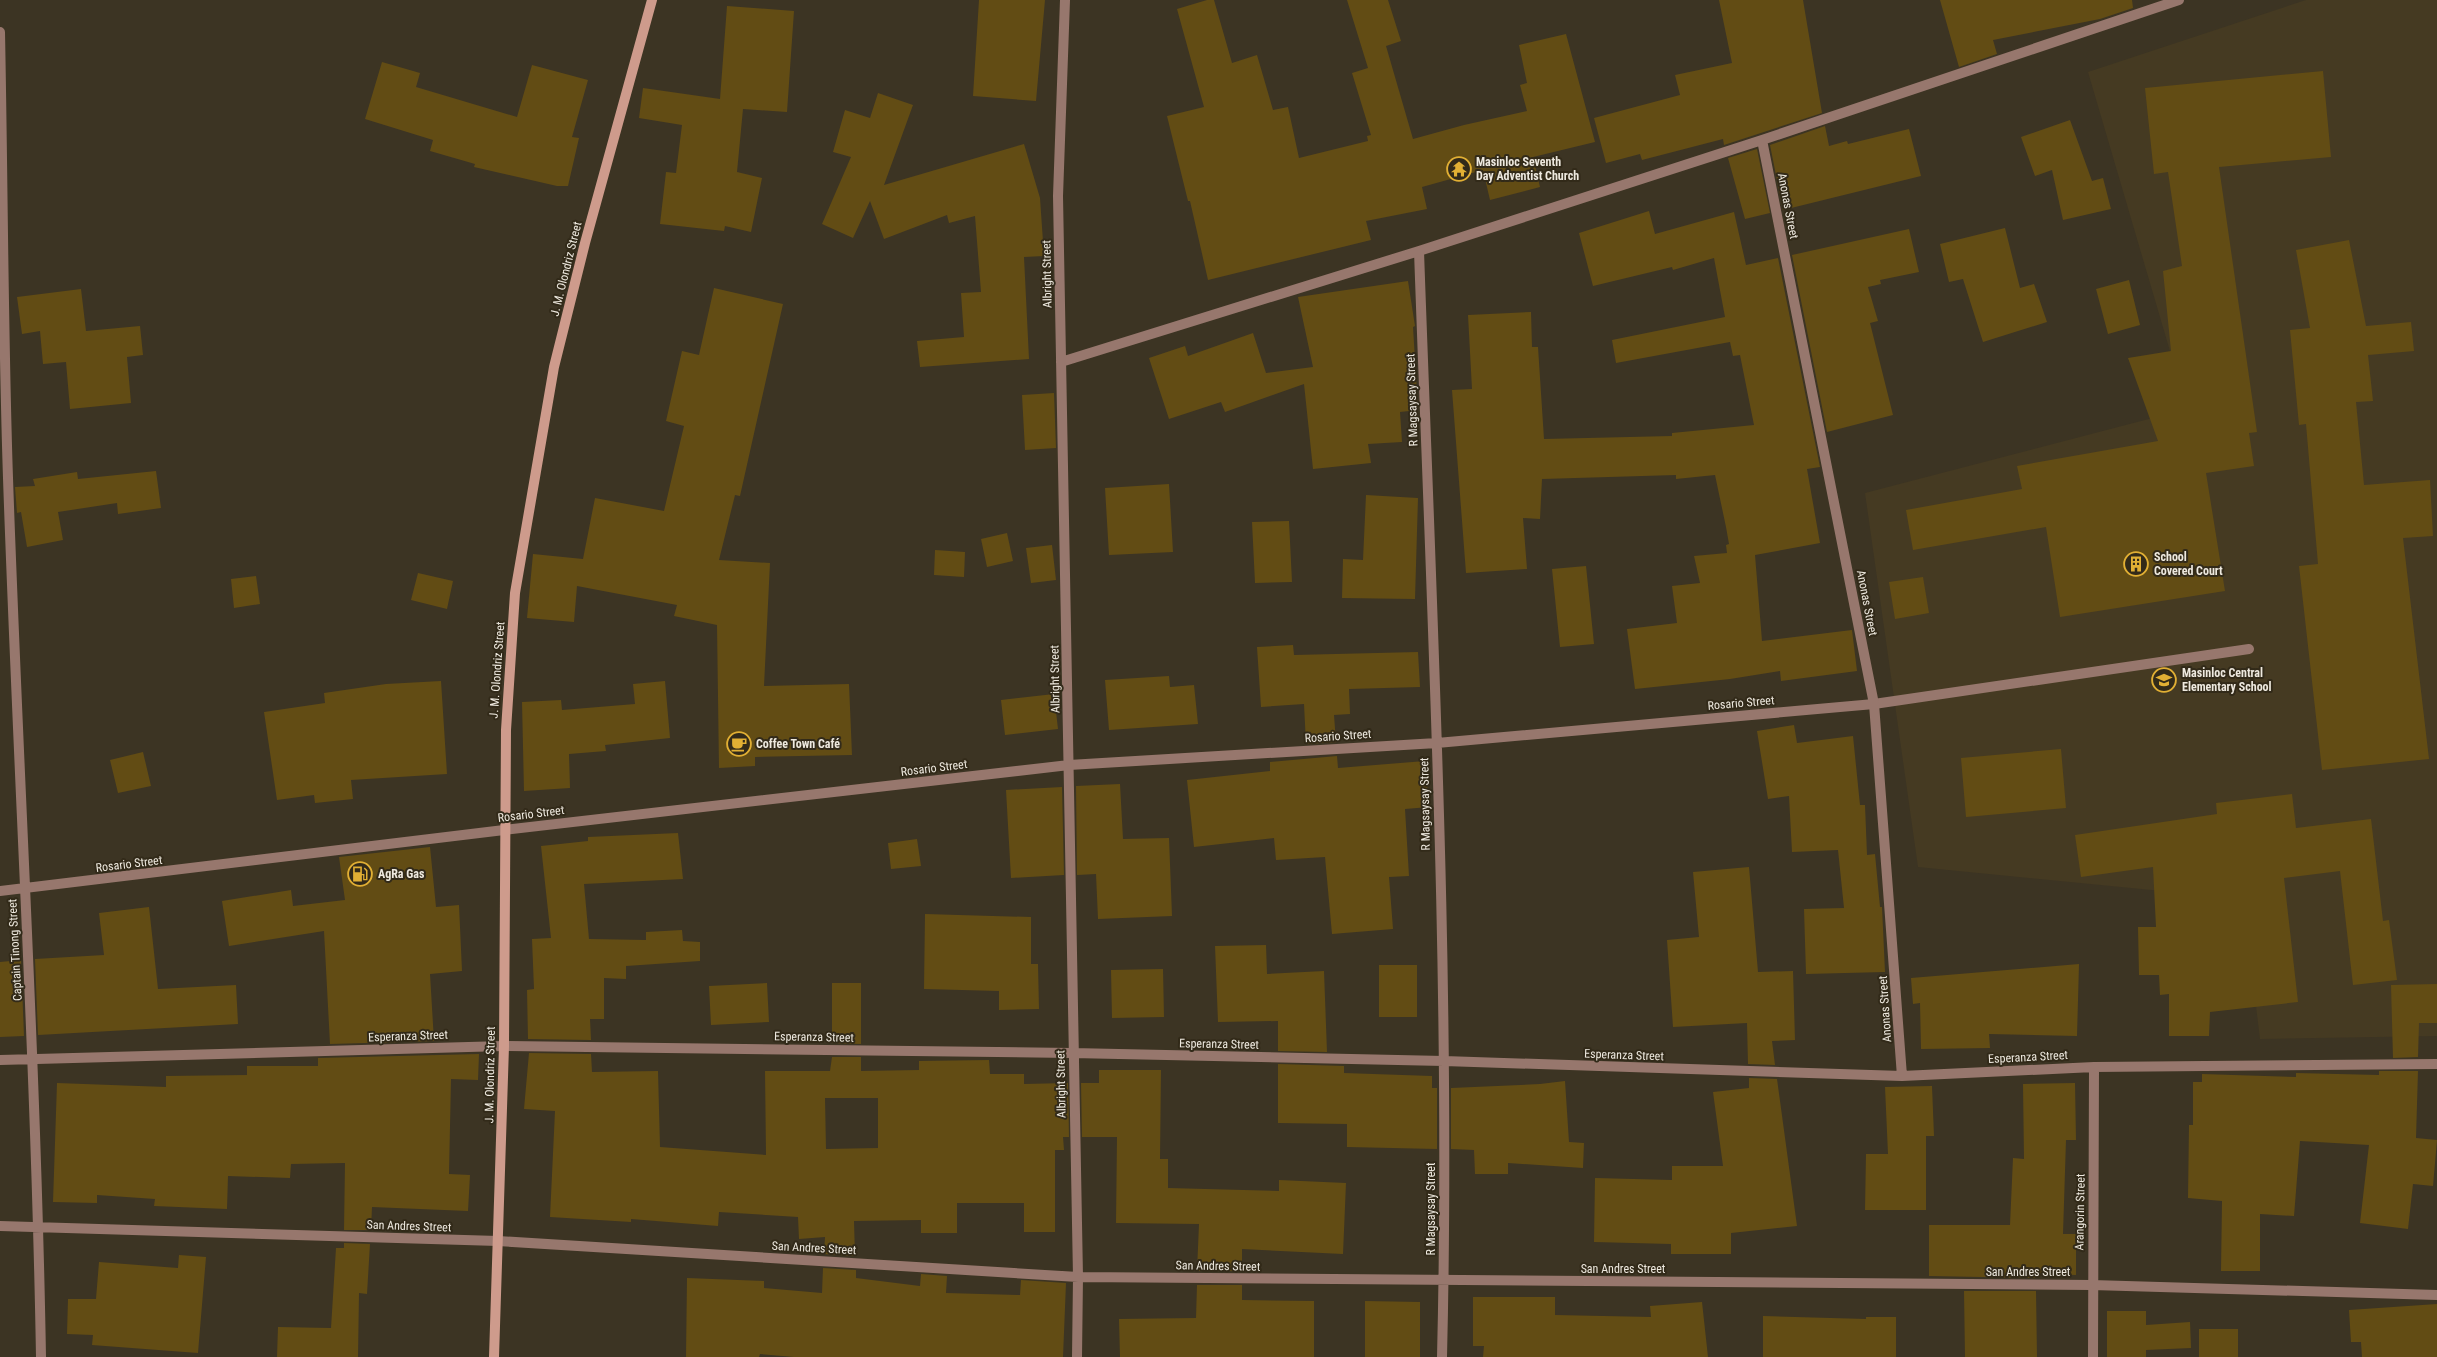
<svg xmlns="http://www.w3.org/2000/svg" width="2437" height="1357" viewBox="0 0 2437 1357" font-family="'Roboto Condensed',sans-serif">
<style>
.built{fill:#453a22}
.building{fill:#624c14;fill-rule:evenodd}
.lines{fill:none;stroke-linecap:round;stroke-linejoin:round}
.lane{stroke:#97776d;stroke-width:10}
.street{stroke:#97776d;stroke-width:10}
.secondary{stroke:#ce9b8c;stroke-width:10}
.labels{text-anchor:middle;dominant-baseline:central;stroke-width:4;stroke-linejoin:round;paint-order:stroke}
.poi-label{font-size:12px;font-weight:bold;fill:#eee9df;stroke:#322a19;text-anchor:start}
.street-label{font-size:12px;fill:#eee9df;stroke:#322a19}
</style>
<rect width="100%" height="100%" fill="#3c3423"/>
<path class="built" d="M 2306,0 L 2437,0 L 2437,1036 L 2260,1039 L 2243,899 L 1918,867 L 1865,493 L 2187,409 L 2088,72 Z"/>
<path class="building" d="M 979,0 L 1045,0 L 1036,101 L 973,96 Z
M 1207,0 L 1214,0 L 1232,63 L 1257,55 L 1273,110 L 1288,107 L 1299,158 L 1368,141 L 1367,136 L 1371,135 L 1352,73 L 1368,68 L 1347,0 L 1388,0 L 1401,41 L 1386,46 L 1413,139 L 1464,125 L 1527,111 L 1520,85 L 1527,83 L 1519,45 L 1566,34 L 1595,142 L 1533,157 L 1540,187 L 1490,200 L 1483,170 L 1422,187 L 1427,209 L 1366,221 L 1371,240 L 1208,280 L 1190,201 L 1188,201 L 1167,116 L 1204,107 L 1177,9 Z
M 1719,0 L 1803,0 L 1822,113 L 1724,145 L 1723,139 L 1642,160 L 1640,154 L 1606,163 L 1594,118 L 1680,95 L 1675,75 L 1732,63 Z
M 1940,0 L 2132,0 L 2133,8 L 2100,19 L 1993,40 L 1997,54 L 1959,67 Z
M 727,6 L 794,11 L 787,112 L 743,109 L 737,172 L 762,178 L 751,232 L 725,226 L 724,231 L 660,224 L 666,172 L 676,173 L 682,125 L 639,118 L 643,88 L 720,99 Z
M 382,62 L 420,73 L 416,87 L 517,117 L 532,65 L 588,80 L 572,137 L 579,138 L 568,186 L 557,186 L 474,167 L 475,164 L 430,151 L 433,140 L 365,119 Z
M 2323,71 L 2331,157 L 2219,167 L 2257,432 L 2249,433 L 2254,466 L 2206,473 L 2225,591 L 2060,617 L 2046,527 L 1913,550 L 1906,510 L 2022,489 L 2017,466 L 2158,441 L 2128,358 L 2171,351 L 2163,271 L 2182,266 L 2168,172 L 2154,174 L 2145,88 Z
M 878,93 L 913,105 L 884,185 L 1024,144 L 1040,198 L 1044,256 L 1024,257 L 1029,359 L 920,367 L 917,341 L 964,337 L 961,293 L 981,292 L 975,216 L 949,223 L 947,215 L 884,239 L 870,201 L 853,238 L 822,224 L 851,157 L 833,152 L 845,110 L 870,118 Z
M 2070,120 L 2092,181 L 2103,178 L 2111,209 L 2063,220 L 2052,170 L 2035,176 L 2021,137 Z
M 1825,126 L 1829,146 L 1847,141 L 1848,144 L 1909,129 L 1921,176 L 1783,210 L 1770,145 Z
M 1757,149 L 1770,213 L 1745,219 L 1728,158 Z
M 1649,211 L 1655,234 L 1734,212 L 1746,265 L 1778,258 L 1820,467 L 1807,469 L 1820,543 L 1755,555 L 1762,641 L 1852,630 L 1857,671 L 1781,681 L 1780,671 L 1730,679 L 1635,689 L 1627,629 L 1677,623 L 1672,586 L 1700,583 L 1694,556 L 1727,553 L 1726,545 L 1729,544 L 1726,527 L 1715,475 L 1676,479 L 1676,475 L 1542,479 L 1540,519 L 1523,518 L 1527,569 L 1466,573 L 1452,390 L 1472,389 L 1468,315 L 1531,312 L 1532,347 L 1538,347 L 1544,439 L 1672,436 L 1672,433 L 1754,425 L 1740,355 L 1733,356 L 1730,342 L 1616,363 L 1612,340 L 1725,317 L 1714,258 L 1673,270 L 1672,267 L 1593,286 L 1579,233 Z
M 2005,228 L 2020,288 L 2034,284 L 2047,322 L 1983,342 L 1963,279 L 1949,282 L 1940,244 Z
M 1909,229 L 1919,272 L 1880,280 L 1881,284 L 1868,287 L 1878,321 L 1870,323 L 1893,415 L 1827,432 L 1792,255 Z
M 2349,240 L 2366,326 L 2411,322 L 2414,351 L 2368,355 L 2373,401 L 2356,402 L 2364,485 L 2430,480 L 2433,536 L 2403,538 L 2429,759 L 2322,770 L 2299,566 L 2318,564 L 2306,424 L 2299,425 L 2290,330 L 2310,328 L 2296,250 Z
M 2129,280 L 2140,325 L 2108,334 L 2096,289 Z
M 1408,281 L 1415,326 L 1413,327 L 1418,410 L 1400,412 L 1402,442 L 1368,444 L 1371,463 L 1313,469 L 1304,384 L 1225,412 L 1221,402 L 1169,419 L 1149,358 L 1185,346 L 1188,356 L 1253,333 L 1266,373 L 1313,367 L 1298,297 Z
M 714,288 L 783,304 L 740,496 L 735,495 L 719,560 L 770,563 L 764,686 L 849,684 L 852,755 L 755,757 L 755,766 L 719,768 L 717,625 L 674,616 L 677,605 L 577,586 L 574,622 L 527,618 L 533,554 L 583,559 L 595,498 L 664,511 L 684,426 L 666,421 L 682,351 L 699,355 Z
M 81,289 L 86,331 L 140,326 L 143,355 L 127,357 L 131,403 L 70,409 L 66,362 L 43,364 L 40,331 L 22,334 L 17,297 Z
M 1054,393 L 1056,448 L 1025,450 L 1022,395 Z
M 156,471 L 161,508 L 118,514 L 117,503 L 58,512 L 63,540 L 27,547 L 21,512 L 17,513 L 15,487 L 35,486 L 33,479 L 77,472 L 78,479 Z
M 1169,484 L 1173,552 L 1109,555 L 1105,488 Z
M 1366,495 L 1418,498 L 1415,599 L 1342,598 L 1343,559 L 1363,560 Z
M 1289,521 L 1292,582 L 1255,583 L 1252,522 Z
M 1007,533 L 1013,561 L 987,567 L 981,539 Z
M 1052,545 L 1056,580 L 1031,583 L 1026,548 Z
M 935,550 L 965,552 L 964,577 L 934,575 Z
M 1586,566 L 1594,644 L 1560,647 L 1552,569 Z
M 418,573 L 453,581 L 447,609 L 411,600 Z
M 256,576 L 260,604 L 234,608 L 231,579 Z
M 1923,577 L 1929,613 L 1895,619 L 1889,582 Z
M 1293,645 L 1294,655 L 1418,652 L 1420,687 L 1349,689 L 1350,714 L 1334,715 L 1336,742 L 1306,744 L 1304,704 L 1261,707 L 1257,647 Z
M 1169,676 L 1170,687 L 1194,685 L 1198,724 L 1109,730 L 1105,680 Z
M 441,681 L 447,774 L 351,780 L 353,799 L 315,803 L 314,795 L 277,800 L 264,712 L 325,703 L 324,693 L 386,684 Z
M 665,681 L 670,738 L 605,745 L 606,751 L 569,754 L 570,788 L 524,791 L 522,702 L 561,700 L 562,710 L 635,704 L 633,684 Z
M 1054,694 L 1058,729 L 1005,735 L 1001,700 Z
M 1794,725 L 1797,743 L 1853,736 L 1860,805 L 1865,805 L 1867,855 L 1875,854 L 1880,907 L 1882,907 L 1885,972 L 1806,974 L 1804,909 L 1844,908 L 1838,850 L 1792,852 L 1789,796 L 1768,799 L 1757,731 Z
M 2061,749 L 2066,808 L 1966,817 L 1961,758 Z
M 143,752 L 151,786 L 118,793 L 110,760 Z
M 1337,756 L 1338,768 L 1425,761 L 1429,807 L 1405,809 L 1409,876 L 1389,877 L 1393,929 L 1332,934 L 1325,857 L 1276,860 L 1274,838 L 1194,847 L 1187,780 L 1270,771 L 1270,762 Z
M 1120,784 L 1123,839 L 1169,838 L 1172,916 L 1098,919 L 1096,874 L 1077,875 L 1076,786 Z
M 1062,787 L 1064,875 L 1011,878 L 1006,790 Z
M 2292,794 L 2296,828 L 2371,819 L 2383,921 L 2389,920 L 2397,980 L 2353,985 L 2340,871 L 2284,878 L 2298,1002 L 2210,1012 L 2209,1036 L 2169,1036 L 2169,994 L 2160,995 L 2159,975 L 2139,975 L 2138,927 L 2156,927 L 2153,867 L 2081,877 L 2075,835 L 2217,814 L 2216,803 Z
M 678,833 L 683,879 L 584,884 L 589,939 L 646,940 L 646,932 L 682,930 L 683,941 L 700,942 L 700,961 L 626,966 L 626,979 L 604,978 L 604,1019 L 590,1019 L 591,1040 L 528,1039 L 527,990 L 534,989 L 532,939 L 551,938 L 541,846 L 588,841 L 588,837 Z
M 917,839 L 921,866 L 891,869 L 888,843 Z
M 430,847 L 436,907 L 459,905 L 462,971 L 430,974 L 434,1041 L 330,1044 L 324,931 L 229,946 L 222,901 L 291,890 L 293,906 L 345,900 L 339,857 Z
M 1749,867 L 1758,972 L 1793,971 L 1795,1040 L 1772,1041 L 1775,1065 L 1748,1064 L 1747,1023 L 1673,1027 L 1667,940 L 1699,937 L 1693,872 Z
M 149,907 L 158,989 L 236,985 L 238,1024 L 38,1035 L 35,959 L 104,955 L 99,913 Z
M 925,914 L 1031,917 L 1031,964 L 1038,964 L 1039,1009 L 999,1010 L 999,991 L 924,989 Z
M 1266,945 L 1267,974 L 1324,971 L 1327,1052 L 1278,1051 L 1278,1021 L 1218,1022 L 1215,946 Z
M 21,960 L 24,1036 L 0,1037 L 0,962 Z
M 2079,964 L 2077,1036 L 1989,1034 L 1990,1048 L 1921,1049 L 1920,1003 L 1913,1004 L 1911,978 Z
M 1379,965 L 1417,965 L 1417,1017 L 1379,1017 Z
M 1163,969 L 1164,1017 L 1112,1018 L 1111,970 Z
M 767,983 L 769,1022 L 711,1025 L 709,986 Z
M 832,983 L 861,983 L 861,1044 L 832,1043 Z
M 2437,984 L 2437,1023 L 2419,1023 L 2418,1057 L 2393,1058 L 2391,985 Z
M 529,1053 L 591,1054 L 592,1072 L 658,1071 L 660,1147 L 766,1155 L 765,1071 L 830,1071 L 832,1057 L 861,1057 L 861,1071 L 919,1070 L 919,1061 L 989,1060 L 990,1074 L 1024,1074 L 1024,1084 L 1068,1083 L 1069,1137 L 1063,1137 L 1064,1150 L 1055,1150 L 1055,1232 L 1024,1232 L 1024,1203 L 957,1203 L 957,1233 L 921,1233 L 921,1220 L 854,1221 L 855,1256 L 824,1254 L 825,1237 L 799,1239 L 798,1217 L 719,1212 L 718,1226 L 631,1219 L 631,1222 L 550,1217 L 555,1111 L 524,1109 ZM 825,1098 L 878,1098 L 878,1148 L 826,1149 Z
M 479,1054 L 478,1080 L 451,1079 L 449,1174 L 470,1175 L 468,1211 L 372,1207 L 371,1230 L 344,1230 L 345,1163 L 291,1164 L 290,1178 L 228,1176 L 227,1209 L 154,1206 L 155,1199 L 97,1195 L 97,1203 L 53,1202 L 57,1083 L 166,1087 L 166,1076 L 247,1075 L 247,1066 L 318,1066 L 318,1058 Z
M 1278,1064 L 1344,1066 L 1344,1073 L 1432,1076 L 1432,1088 L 1437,1088 L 1437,1149 L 1347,1147 L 1347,1124 L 1278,1123 Z
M 1099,1070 L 1161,1070 L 1160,1159 L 1168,1159 L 1168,1188 L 1279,1191 L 1279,1180 L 1346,1183 L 1343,1254 L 1242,1249 L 1242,1271 L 1197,1271 L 1199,1224 L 1116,1223 L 1117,1137 L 1082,1137 L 1081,1083 L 1099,1083 Z
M 2379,1071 L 2418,1071 L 2416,1138 L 2437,1140 L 2433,1186 L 2413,1184 L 2408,1229 L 2360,1223 L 2369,1145 L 2300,1141 L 2294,1216 L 2260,1214 L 2260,1271 L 2221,1271 L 2222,1201 L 2188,1198 L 2189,1125 L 2193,1125 L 2193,1082 L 2202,1082 L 2202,1074 L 2296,1077 L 2296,1073 L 2379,1075 Z
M 1749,1078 L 1777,1079 L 1797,1226 L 1731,1233 L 1731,1254 L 1671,1254 L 1671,1244 L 1594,1242 L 1595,1178 L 1672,1180 L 1672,1166 L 1723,1166 L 1713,1092 L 1749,1088 Z
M 1565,1081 L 1569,1142 L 1584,1143 L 1583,1168 L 1508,1163 L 1508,1174 L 1475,1174 L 1474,1150 L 1451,1149 L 1451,1088 L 1540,1084 Z
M 2075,1083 L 2076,1140 L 2066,1140 L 2063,1234 L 2076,1234 L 2076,1275 L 2036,1274 L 2036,1278 L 1929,1276 L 1929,1225 L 2010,1225 L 2013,1158 L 2024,1159 L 2023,1084 Z
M 1932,1086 L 1934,1136 L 1926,1136 L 1926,1210 L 1865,1210 L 1866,1154 L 1888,1154 L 1885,1087 Z
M 344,1243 L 370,1244 L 367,1294 L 359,1293 L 358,1357 L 277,1357 L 278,1327 L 331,1328 L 336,1248 L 344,1248 Z
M 179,1255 L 206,1257 L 198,1353 L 92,1345 L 93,1335 L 67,1334 L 68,1299 L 96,1299 L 99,1262 L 178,1268 Z
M 823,1268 L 856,1270 L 856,1278 L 920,1286 L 921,1274 L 947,1276 L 946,1293 L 1020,1295 L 1021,1280 L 1066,1283 L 1063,1357 L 794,1357 L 760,1354 L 759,1357 L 686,1357 L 687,1278 L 764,1281 L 764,1288 L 822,1293 Z
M 1197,1285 L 1242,1285 L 1242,1300 L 1314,1301 L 1314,1357 L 1120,1357 L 1119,1319 L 1196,1318 Z
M 1964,1291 L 2036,1291 L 2037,1357 L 1965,1357 Z
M 1473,1297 L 1555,1297 L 1555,1315 L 1651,1317 L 1650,1306 L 1702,1302 L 1708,1357 L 1483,1357 L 1484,1346 L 1473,1346 Z
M 1365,1301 L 1420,1302 L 1420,1357 L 1365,1357 Z
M 2437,1304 L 2437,1357 L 2362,1357 L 2361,1342 L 2351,1342 L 2349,1310 Z
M 2107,1311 L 2146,1311 L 2146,1325 L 2190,1322 L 2191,1348 L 2146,1350 L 2146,1357 L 2107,1357 Z
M 1763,1316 L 1866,1319 L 1866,1317 L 1896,1317 L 1896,1357 L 1763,1357 Z
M 2199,1329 L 2238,1329 L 2238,1357 L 2199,1357 Z"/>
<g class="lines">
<path class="lane" d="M 1874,704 L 2249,649"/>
<path class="street" d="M 1065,0 L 1058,196 L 1078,1277 L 1077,1357
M 0,32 C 3,181 3,330 8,478 C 18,771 36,1064 41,1357
M 1762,140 L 1874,704 L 1902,1076
M 1419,251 C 1432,620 1451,988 1442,1357
M 1061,362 L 1419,251 L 1762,140 L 2179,0
M 0,891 L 504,830 L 1069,765 L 1437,743 L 1874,704
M 0,1060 L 504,1046 L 1072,1053 L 1444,1061 L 1902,1076 L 2094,1067 L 2437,1064
M 0,1226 L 498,1241 L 1078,1277 L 2092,1285 L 2437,1295
M 2093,1357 L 2094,1067"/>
<path class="secondary" d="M 494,1357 L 504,1046 L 506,730 L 515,593 L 554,367 L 585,243 L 652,0"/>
</g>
<defs>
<g id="temple-ring" transform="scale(1.25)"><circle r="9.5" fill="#322a19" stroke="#e1af34" stroke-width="1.5"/><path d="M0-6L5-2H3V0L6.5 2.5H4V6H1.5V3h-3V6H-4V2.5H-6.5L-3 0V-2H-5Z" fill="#e1af34"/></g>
<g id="building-ring" transform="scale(1.25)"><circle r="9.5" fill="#322a19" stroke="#e1af34" stroke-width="1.5"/><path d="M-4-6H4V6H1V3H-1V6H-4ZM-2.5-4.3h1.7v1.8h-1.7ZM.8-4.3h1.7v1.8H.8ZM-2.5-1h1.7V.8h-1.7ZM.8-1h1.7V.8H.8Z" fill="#e1af34"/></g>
<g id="school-ring" transform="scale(1.25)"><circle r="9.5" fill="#322a19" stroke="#e1af34" stroke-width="1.5"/><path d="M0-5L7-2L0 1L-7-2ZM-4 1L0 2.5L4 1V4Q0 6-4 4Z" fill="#e1af34"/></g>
<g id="cafe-ring" transform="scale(1.25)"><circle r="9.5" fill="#322a19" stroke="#e1af34" stroke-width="1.5"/><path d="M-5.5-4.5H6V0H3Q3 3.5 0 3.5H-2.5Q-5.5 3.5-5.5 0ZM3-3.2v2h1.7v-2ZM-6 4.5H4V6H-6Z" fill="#e1af34"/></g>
<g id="fuel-ring" transform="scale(1.25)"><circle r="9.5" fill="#322a19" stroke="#e1af34" stroke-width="1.5"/><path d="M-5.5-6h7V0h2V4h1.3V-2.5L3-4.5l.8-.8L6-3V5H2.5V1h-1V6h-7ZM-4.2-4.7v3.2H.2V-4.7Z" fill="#e1af34"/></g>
</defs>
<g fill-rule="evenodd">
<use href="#temple-ring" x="1459" y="169"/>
<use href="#building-ring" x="2136" y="564"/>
<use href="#school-ring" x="2164" y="680"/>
<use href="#cafe-ring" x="739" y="744"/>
<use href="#fuel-ring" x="360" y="874"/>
</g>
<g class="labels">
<g class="poi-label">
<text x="1476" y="162">Masinloc Seventh<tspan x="1476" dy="14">Day Adventist Church</tspan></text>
<text x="2154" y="557">School<tspan x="2154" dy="14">Covered Court</tspan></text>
<text x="2182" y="673">Masinloc Central<tspan x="2182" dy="14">Elementary School</tspan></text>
<text x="756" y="744">Coffee Town Café</text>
<text x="378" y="874">AgRa Gas</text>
</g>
<g class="street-label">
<text transform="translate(1788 206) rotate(79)">Anonas Street</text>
<text transform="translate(566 269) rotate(-76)">J. M. Olondriz Street</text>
<text transform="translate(1047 274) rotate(-91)">Albright Street</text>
<text transform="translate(1412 400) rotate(-92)">R Magsaysay Street</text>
<text transform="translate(1867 603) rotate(79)">Anonas Street</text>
<text transform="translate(497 670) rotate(-86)">J. M. Olondriz Street</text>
<text transform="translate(1055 679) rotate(-91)">Albright Street</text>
<text transform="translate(1741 703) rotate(-5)">Rosario Street</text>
<text transform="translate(1338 736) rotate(-4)">Rosario Street</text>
<text transform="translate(934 768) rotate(-7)">Rosario Street</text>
<text transform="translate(1425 804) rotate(-91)">R Magsaysay Street</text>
<text transform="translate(531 814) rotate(-7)">Rosario Street</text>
<text transform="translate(129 864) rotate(-7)">Rosario Street</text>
<text transform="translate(15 950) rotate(-93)">Captain Tinong Street</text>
<text transform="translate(1885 1009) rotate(-94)">Anonas Street</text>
<text transform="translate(408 1036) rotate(-2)">Esperanza Street</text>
<text transform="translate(814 1037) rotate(1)">Esperanza Street</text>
<text transform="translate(1219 1044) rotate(1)">Esperanza Street</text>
<text transform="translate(1624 1055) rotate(2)">Esperanza Street</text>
<text transform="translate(2028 1057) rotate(-3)">Esperanza Street</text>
<text transform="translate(490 1075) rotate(-89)">J. M. Olondriz Street</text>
<text transform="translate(1061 1084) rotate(-91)">Albright Street</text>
<text transform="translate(1431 1209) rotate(-90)">R Magsaysay Street</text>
<text transform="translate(2080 1212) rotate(-89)">Arangorin Street</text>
<text transform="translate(409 1226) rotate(2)">San Andres Street</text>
<text transform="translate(814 1248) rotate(3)">San Andres Street</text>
<text transform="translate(1218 1266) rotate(1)">San Andres Street</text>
<text x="1623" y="1269">San Andres Street</text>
<text x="2028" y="1272">San Andres Street</text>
</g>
</g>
</svg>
